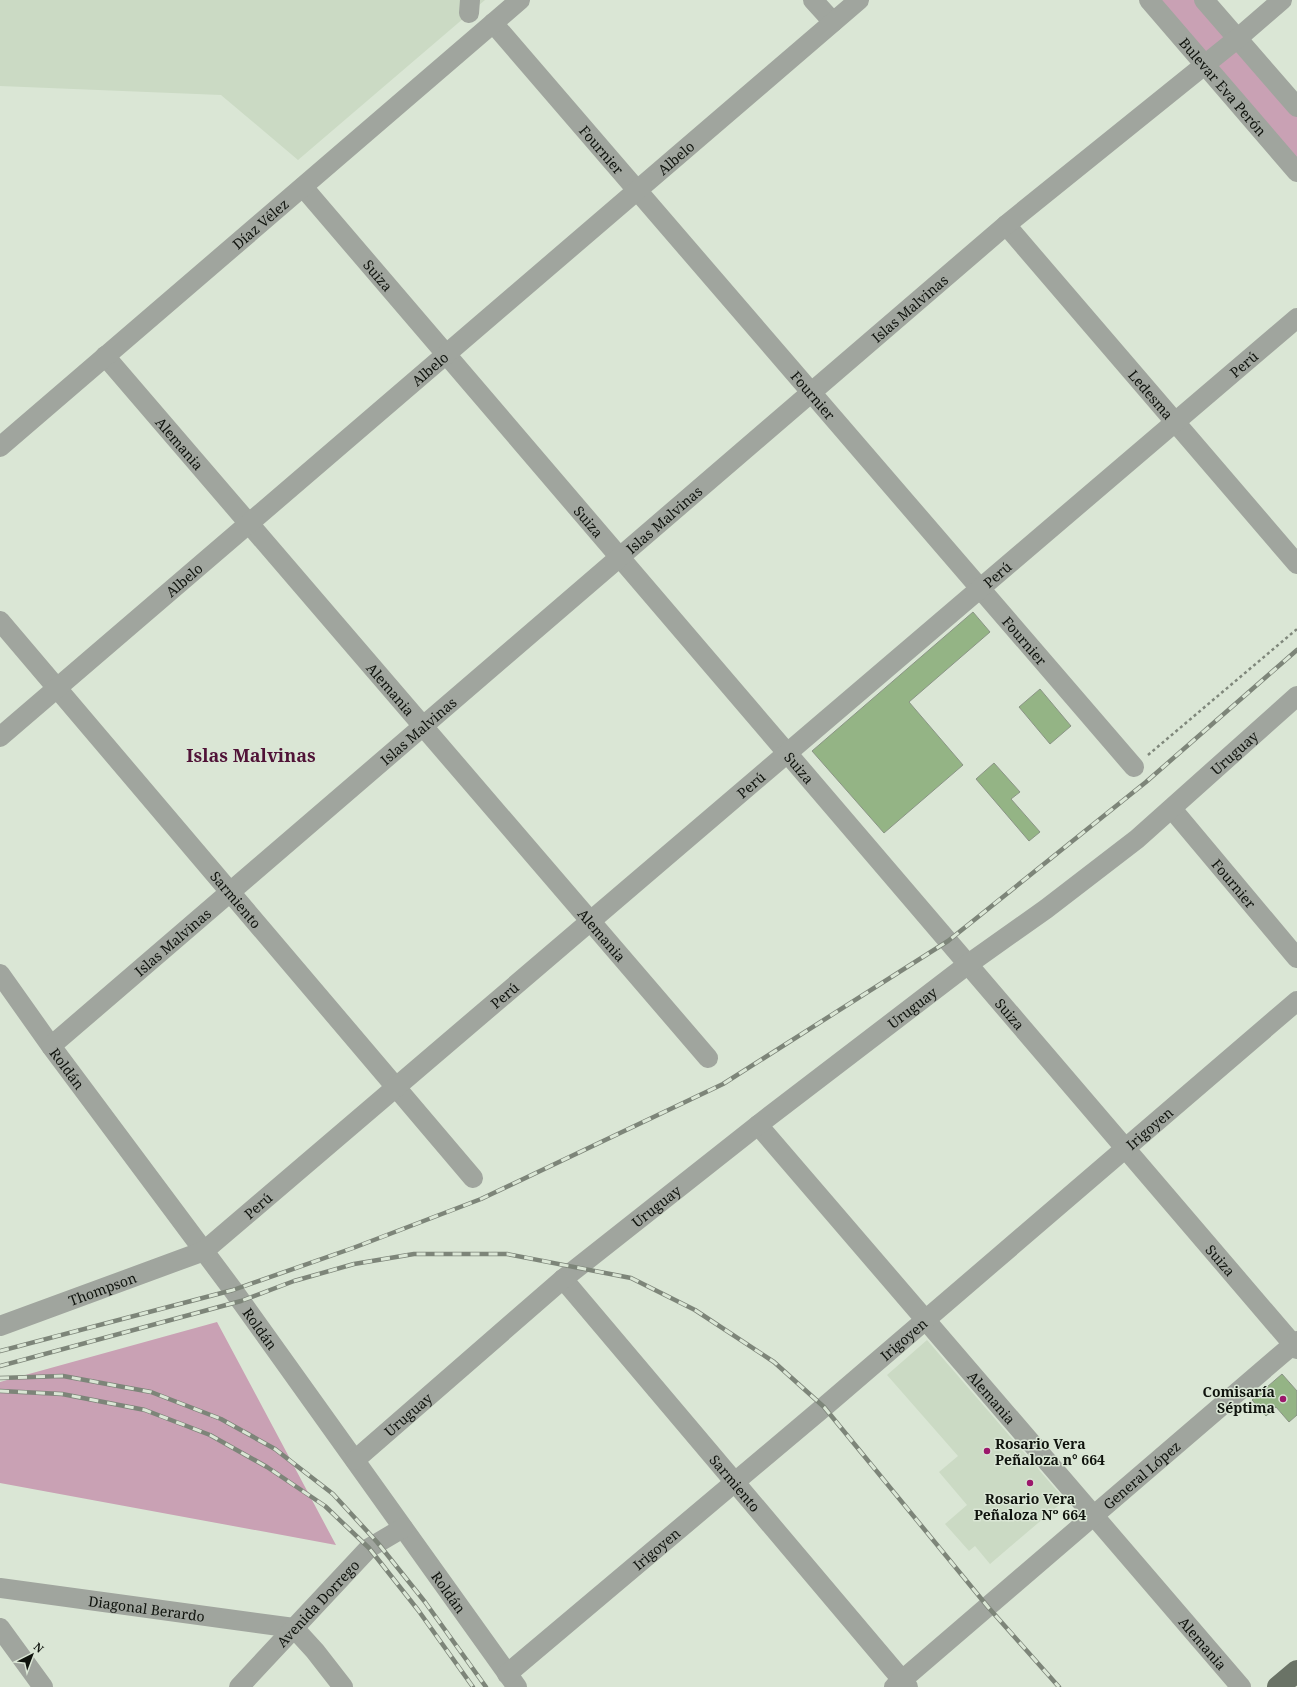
<svg xmlns="http://www.w3.org/2000/svg" width="1297" height="1687" viewBox="0 0 1297 1687" font-family="'Noto Serif',serif">
<style>
.built{fill:#cbdac4}
.green{fill:#c9a1b4}
.building{fill:#94b485;stroke:#8b9586}
.lines{fill:none;stroke-linecap:round;stroke-linejoin:round}
.path{stroke:#7f877b;stroke-width:2.5;stroke-dasharray:3 3;stroke-linecap:butt}
.minor{stroke:#a0a59e;stroke-width:20}
.major{stroke:#6a7366;stroke-width:22}
.rail-casing{stroke:#7d8579;stroke-width:4.5}
.rail{stroke:#dae6d5;stroke-width:3;stroke-dasharray:9;stroke-linecap:butt}
.poi-dot{fill:#9b186b;stroke:#dae6d5;stroke-width:1.5}
.labels{text-anchor:middle;dominant-baseline:central;stroke-width:3;stroke-linejoin:round;paint-order:stroke}
.street-label{font-size:14px;fill:#0f130d;stroke:#dae6d5}
.poi-label{font-size:14px;font-weight:bold;fill:#0f130d;stroke:#dae6d5;text-anchor:end}
.district-label{font-size:18px;font-weight:bold;fill:#501337;stroke:#dae6d5}
</style>
<rect width="100%" height="100%" fill="#dae6d5"/>
<path class="built" d="M 0,0 L 485,0 L 298,160 L 221,95 L 0,86 Z
M 927,1340 L 1065,1500 L 990,1564 L 975,1546 L 969,1551 L 945,1524 L 967,1505 L 939,1472 L 958,1456 L 887,1375 Z"/>
<path class="green" d="M 1149,0 L 1204,0 L 1297,107 L 1297,172 Z
M 217,1322 L 336,1545 L 0,1483 L 0,1382 Z"/>
<path class="building" d="M 973,612 L 990,632 L 909,702 L 963,765 L 884,833 L 812,751 Z
M 1040,689 L 1071,726 L 1050,744 L 1019,707 Z
M 994,763 L 1020,792 L 1011,799 L 1040,832 L 1029,841 L 976,779 Z
M 1282,1374 L 1297,1391 L 1297,1415 L 1289,1422 L 1276,1407 L 1266,1416 L 1252,1400 Z"/>
<g class="lines">
<path class="path" d="M 1148,755 L 1297,629"/>
<g class="minor">
<path d="M 813,0 L 833,22"/>
<path id="s1" d="M 1149,0 L 1297,172"/>
<path d="M 1204,0 L 1297,107"/>
<path d="M 469,13 L 470,0"/>
<path id="s2" d="M 493,23 L 1134,767"/>
<path id="s3" d="M 303,187 L 1297,1349"/>
<path id="s4" d="M 1006,225 L 1297,564"/>
<path id="s5" d="M 105,356 L 708,1058"/>
<path id="s6" d="M 0,447 L 520,0"/>
<path id="s7" d="M 0,621 L 473,1178"/>
<path id="s8" d="M 0,737 L 859,0"/>
<path id="s9" d="M 1172,809 L 1297,958"/>
<path id="s10" d="M 0,974 L 51,1046 L 233,1290 L 517,1687"/>
<path id="s11" d="M 51,1046 L 1006,225 L 1238,38 L 1282,0"/>
<path id="s12" d="M 758,1125 L 1241,1687"/>
<path id="s13" d="M 563,1279 L 908,1687"/>
<path id="s14" d="M 0,1326 L 204,1251 L 1297,318"/>
<path id="s15" d="M 355,1460 L 563,1279 L 758,1125 L 967,965 L 1046,909 L 1137,839 L 1297,696"/>
<path id="s16" d="M 0,1588 L 294,1628 L 315,1651 L 343,1687"/>
<path d="M 0,1628 L 43,1687"/>
<path id="s17" d="M 507,1674 L 824,1407 L 1297,1001"/>
<path id="s18" d="M 239,1687 L 369,1548 L 403,1528"/>
<path id="s19" d="M 894,1687 L 1297,1341"/>
</g>
<path class="major" d="M 1278,1687 L 1297,1671"/>
<g class="rail-casing">
<path id="rail" d="M 0,1351 L 233,1290 L 353,1248 L 481,1199 L 723,1084 L 948,941 L 1146,782 L 1297,650
M 0,1366 L 241,1301 L 294,1281 L 354,1264 L 414,1254 L 507,1254 L 631,1278 L 695,1310 L 774,1362 L 824,1407 L 988,1607 L 1059,1687
M 0,1378 L 63,1376 L 151,1392 L 221,1419 L 275,1449 L 333,1494 L 377,1542 L 425,1602 L 486,1687
M 0,1391 L 62,1394 L 145,1410 L 210,1435 L 267,1467 L 325,1506 L 369,1548 L 418,1610 L 473,1687"/>
</g>
<use href="#rail" class="rail"/>
</g>
<g class="poi-dot">
<circle cx="1283" cy="1399" r="4"/>
<circle cx="987" cy="1451" r="4"/>
<circle cx="1030" cy="1483" r="4"/>
</g>
<g class="labels">
<g class="street-label">
<text stroke="none"><textPath href="#s1" startOffset="114">Bulevar Eva Perón</textPath></text>
<text stroke="none"><textPath href="#s2" startOffset="167">Fournier</textPath></text>
<text stroke="none"><textPath href="#s8" startOffset="890">Albelo</textPath></text>
<text stroke="none"><textPath href="#s6" startOffset="343">Díaz Vélez</textPath></text>
<text stroke="none"><textPath href="#s3" startOffset="116">Suiza</textPath></text>
<text stroke="none"><textPath href="#s11" startOffset="1132">Islas Malvinas</textPath></text>
<text stroke="none"><textPath href="#s14" startOffset="1584">Perú</textPath></text>
<text stroke="none"><textPath href="#s8" startOffset="566">Albelo</textPath></text>
<text stroke="none"><textPath href="#s4" startOffset="223">Ledesma</textPath></text>
<text stroke="none"><textPath href="#s2" startOffset="491">Fournier</textPath></text>
<text stroke="none"><textPath href="#s5" startOffset="115">Alemania</textPath></text>
<text stroke="none"><textPath href="#s11" startOffset="808">Islas Malvinas</textPath></text>
<text stroke="none"><textPath href="#s3" startOffset="440">Suiza</textPath></text>
<text stroke="none"><textPath href="#s14" startOffset="1260">Perú</textPath></text>
<text stroke="none"><textPath href="#s8" startOffset="242">Albelo</textPath></text>
<text stroke="none"><textPath href="#s2" startOffset="815">Fournier</textPath></text>
<text stroke="none"><textPath href="#s5" startOffset="439">Alemania</textPath></text>
<text stroke="none"><textPath href="#s11" startOffset="484">Islas Malvinas</textPath></text>
<text stroke="none"><textPath href="#s15" startOffset="1129">Uruguay</textPath></text>
<text stroke="none"><textPath href="#s3" startOffset="764">Suiza</textPath></text>
<text stroke="none"><textPath href="#s14" startOffset="936">Perú</textPath></text>
<text stroke="none"><textPath href="#s9" startOffset="97">Fournier</textPath></text>
<text stroke="none"><textPath href="#s7" startOffset="365">Sarmiento</textPath></text>
<text stroke="none"><textPath href="#s5" startOffset="763">Alemania</textPath></text>
<text stroke="none"><textPath href="#s11" startOffset="160">Islas Malvinas</textPath></text>
<text stroke="none"><textPath href="#s14" startOffset="612">Perú</textPath></text>
<text stroke="none"><textPath href="#s15" startOffset="718">Uruguay</textPath></text>
<text stroke="none"><textPath href="#s3" startOffset="1088">Suiza</textPath></text>
<text stroke="none"><textPath href="#s10" startOffset="116">Roldán</textPath></text>
<text stroke="none"><textPath href="#s17" startOffset="843">Irigoyen</textPath></text>
<text stroke="none"><textPath href="#s14" startOffset="288">Perú</textPath></text>
<text stroke="none"><textPath href="#s15" startOffset="394">Uruguay</textPath></text>
<text stroke="none"><textPath href="#s3" startOffset="1412">Suiza</textPath></text>
<text stroke="none"><textPath href="#s14" startOffset="109">Thompson</textPath></text>
<text stroke="none"><textPath href="#s10" startOffset="440">Roldán</textPath></text>
<text stroke="none"><textPath href="#s17" startOffset="519">Irigoyen</textPath></text>
<text stroke="none"><textPath href="#s12" startOffset="359">Alemania</textPath></text>
<text stroke="none"><textPath href="#s15" startOffset="70">Uruguay</textPath></text>
<text stroke="none"><textPath href="#s19" startOffset="326">General López</textPath></text>
<text stroke="none"><textPath href="#s13" startOffset="267">Sarmiento</textPath></text>
<text stroke="none"><textPath href="#s17" startOffset="195">Irigoyen</textPath></text>
<text stroke="none"><textPath href="#s10" startOffset="764">Roldán</textPath></text>
<text stroke="none"><textPath href="#s18" startOffset="115">Avenida Dorrego</textPath></text>
<text stroke="none"><textPath href="#s16" startOffset="148">Diagonal Berardo</textPath></text>
<text stroke="none"><textPath href="#s12" startOffset="683">Alemania</textPath></text>
</g>
<g class="poi-label">
<text x="1275" y="1391">Comisaría<tspan x="1275" dy="16">Séptima</tspan></text>
<text x="995" y="1443" text-anchor="start">Rosario Vera<tspan x="995" dy="16">Peñaloza n° 664</tspan></text>
<text x="1030" y="1498" text-anchor="middle">Rosario Vera<tspan x="1030" dy="16">Peñaloza Nº 664</tspan></text>
</g>
<g class="district-label">
<text x="251" y="755">Islas Malvinas</text>
</g>
</g>
<g transform="translate(32 1655) rotate(42)" stroke="#dae6d5" stroke-width="3" paint-order="stroke">
<path d="M0-3L7 15L0 10L-7 15Z" fill="#0f130d"/>
<text y="-6" font-size="11" font-weight="bold" text-anchor="middle" fill="#0f130d">N</text>
</g>
</svg>
